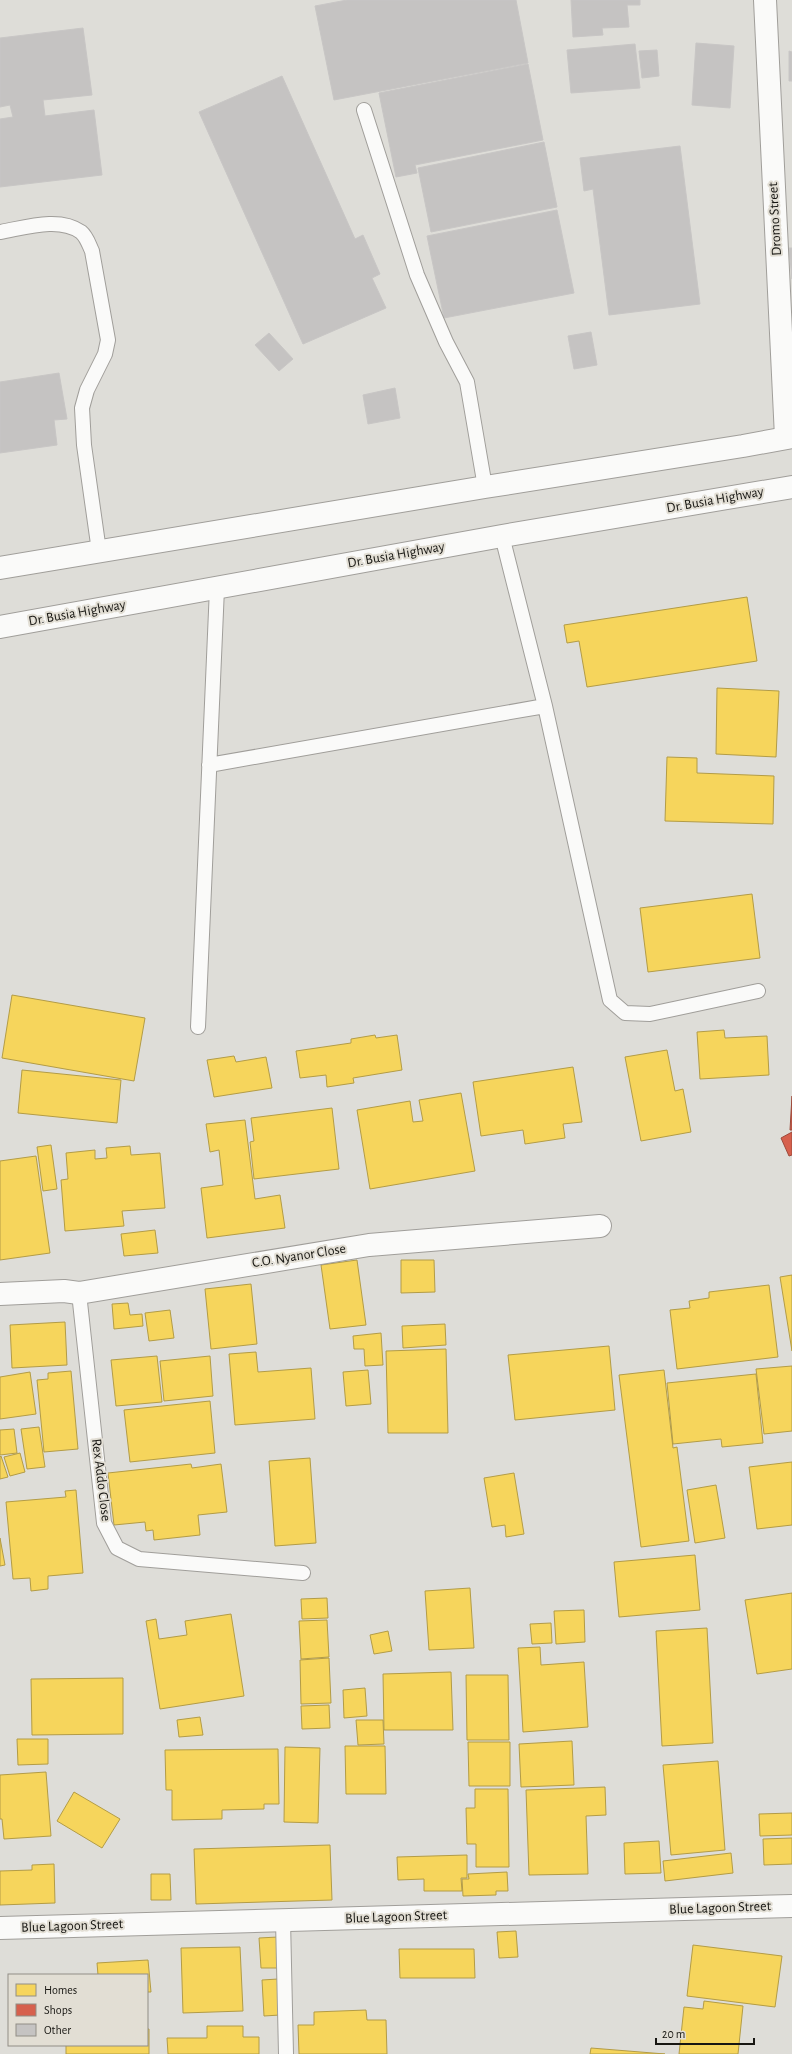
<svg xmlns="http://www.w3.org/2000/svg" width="792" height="2054" viewBox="0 0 792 2054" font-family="'Alegreya Sans',sans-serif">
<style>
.homes{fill:#f6d55c;stroke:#b39c46}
.shops{fill:#d6604d;stroke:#9d4a3b}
.building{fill:#c5c3c2;stroke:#c8c6c5}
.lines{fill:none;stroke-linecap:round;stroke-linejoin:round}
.lane-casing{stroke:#a09e9a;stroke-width:16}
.street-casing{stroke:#a09e9a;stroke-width:24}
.highway-casing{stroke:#a09e9a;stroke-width:24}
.lane{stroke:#fafaf9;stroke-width:14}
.street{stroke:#fafaf9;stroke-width:22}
.highway{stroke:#fafaf9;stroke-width:22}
.labels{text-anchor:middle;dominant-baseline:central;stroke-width:4;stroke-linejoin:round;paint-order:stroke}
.street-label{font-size:14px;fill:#171612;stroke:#e2ded4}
</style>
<rect width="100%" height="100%" fill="#deddd8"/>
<path class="homes" d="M 747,597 L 757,661 L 587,687 L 579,641 L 567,643 L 564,625 Z
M 717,688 L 779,691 L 776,757 L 716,754 Z
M 667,757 L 697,758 L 697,773 L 774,776 L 773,824 L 665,821 Z
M 752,894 L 760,958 L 648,972 L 640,908 Z
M 12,995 L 145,1018 L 134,1081 L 2,1058 Z
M 724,1030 L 725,1038 L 767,1036 L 769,1075 L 700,1079 L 697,1032 Z
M 375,1035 L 376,1038 L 397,1035 L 402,1070 L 353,1078 L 354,1083 L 327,1087 L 326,1075 L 300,1078 L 296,1051 L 351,1043 L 351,1039 Z
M 667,1050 L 675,1091 L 683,1089 L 691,1132 L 641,1141 L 625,1057 Z
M 234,1056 L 236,1062 L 266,1057 L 272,1088 L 214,1097 L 207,1060 Z
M 573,1067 L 582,1122 L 563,1124 L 565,1138 L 525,1144 L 523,1130 L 481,1136 L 473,1082 Z
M 22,1070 L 121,1080 L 117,1123 L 18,1113 Z
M 461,1093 L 475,1171 L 370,1189 L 357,1110 L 410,1101 L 413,1122 L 423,1121 L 419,1100 Z
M 332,1108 L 339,1169 L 254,1179 L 250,1142 L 254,1141 L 251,1118 Z
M 245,1120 L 255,1199 L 280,1195 L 285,1228 L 207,1238 L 201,1188 L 223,1185 L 219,1150 L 210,1152 L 206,1124 Z
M 51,1145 L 57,1189 L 43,1191 L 37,1147 Z
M 130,1146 L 131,1155 L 160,1153 L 165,1208 L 122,1211 L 124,1226 L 65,1231 L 61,1180 L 68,1179 L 66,1153 L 95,1150 L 95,1159 L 107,1158 L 106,1148 Z
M 36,1156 L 50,1253 L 0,1260 L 0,1161 Z
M 155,1230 L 158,1253 L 124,1256 L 121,1234 Z
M 357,1260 L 366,1325 L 330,1329 L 321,1265 Z
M 401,1260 L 434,1260 L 435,1292 L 401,1293 Z
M 792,1275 L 792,1351 L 780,1277 Z
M 251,1284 L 257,1344 L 211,1349 L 205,1289 Z
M 769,1285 L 778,1357 L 677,1369 L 670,1310 L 690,1308 L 689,1301 L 709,1298 L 709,1292 Z
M 128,1303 L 130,1315 L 142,1314 L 143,1326 L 114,1329 L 112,1304 Z
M 170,1310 L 174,1338 L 149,1341 L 145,1313 Z
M 65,1322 L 67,1365 L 12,1368 L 10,1325 Z
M 445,1324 L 446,1345 L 403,1348 L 402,1326 Z
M 381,1333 L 383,1365 L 365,1366 L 364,1349 L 354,1349 L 353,1336 Z
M 609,1346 L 615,1410 L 515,1420 L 508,1355 Z
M 446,1349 L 448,1433 L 388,1433 L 386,1351 Z
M 256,1352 L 258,1372 L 311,1368 L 315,1419 L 235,1425 L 229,1354 Z
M 157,1356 L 162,1402 L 116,1406 L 111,1360 Z
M 210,1356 L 213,1396 L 164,1401 L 160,1361 Z
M 792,1366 L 792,1431 L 764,1434 L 756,1369 Z
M 368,1370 L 371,1404 L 346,1406 L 343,1372 Z
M 664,1370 L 673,1448 L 677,1447 L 689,1541 L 641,1547 L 619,1375 Z
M 71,1371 L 78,1449 L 44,1452 L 37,1380 L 48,1379 L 48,1373 Z
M 30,1372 L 36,1414 L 0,1419 L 0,1377 Z
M 756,1374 L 763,1443 L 722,1447 L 721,1439 L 673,1444 L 667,1383 Z
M 210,1401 L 215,1453 L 130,1462 L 124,1410 Z
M 39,1427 L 45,1467 L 27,1469 L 21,1429 Z
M 14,1429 L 17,1453 L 0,1455 L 0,1430 Z
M 20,1453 L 25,1472 L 10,1476 L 4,1457 Z
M 1,1456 L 8,1477 L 0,1479 L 0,1457 Z
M 310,1458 L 316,1543 L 275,1546 L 269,1461 Z
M 792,1462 L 792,1525 L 757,1529 L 749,1467 Z
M 191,1464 L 192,1468 L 221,1464 L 227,1512 L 198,1515 L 200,1535 L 154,1540 L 153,1530 L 146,1531 L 145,1522 L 114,1525 L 108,1473 Z
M 514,1473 L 524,1534 L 506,1537 L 505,1525 L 492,1527 L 484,1478 Z
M 716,1485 L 725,1538 L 695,1543 L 687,1490 Z
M 76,1490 L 83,1573 L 48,1576 L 48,1589 L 31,1591 L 30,1578 L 13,1579 L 6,1502 L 66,1497 L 65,1491 Z
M 0,1538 L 5,1565 L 0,1566 Z
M 695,1555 L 700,1610 L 619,1617 L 614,1562 Z
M 470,1588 L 474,1648 L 429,1650 L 425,1591 Z
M 792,1593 L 792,1669 L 757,1674 L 745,1600 Z
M 327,1598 L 328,1618 L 302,1619 L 301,1599 Z
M 584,1610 L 585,1642 L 556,1644 L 554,1611 Z
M 231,1614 L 244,1696 L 160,1709 L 146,1621 L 156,1619 L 159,1639 L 187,1635 L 185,1621 Z
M 327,1620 L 329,1657 L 301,1659 L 299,1621 Z
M 551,1623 L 552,1643 L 532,1644 L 530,1624 Z
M 707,1628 L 713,1743 L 662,1746 L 656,1631 Z
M 388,1631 L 392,1651 L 374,1654 L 370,1635 Z
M 540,1647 L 541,1665 L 584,1662 L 588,1727 L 523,1732 L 518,1648 Z
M 329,1658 L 331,1703 L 301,1704 L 300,1660 Z
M 451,1672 L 453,1730 L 384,1730 L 383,1674 Z
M 466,1675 L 508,1675 L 509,1740 L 467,1740 Z
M 123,1678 L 123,1734 L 32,1735 L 31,1679 Z
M 365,1688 L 367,1716 L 344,1718 L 343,1690 Z
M 329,1705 L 330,1728 L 302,1729 L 301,1706 Z
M 200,1717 L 203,1735 L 179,1737 L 177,1720 Z
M 356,1720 L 383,1720 L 384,1744 L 358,1745 Z
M 17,1739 L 48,1739 L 48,1764 L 18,1765 Z
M 572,1741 L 574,1785 L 521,1787 L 519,1744 Z
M 468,1742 L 510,1742 L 510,1786 L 469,1786 Z
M 345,1746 L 385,1746 L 386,1794 L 346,1794 Z
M 285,1747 L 320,1748 L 318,1823 L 284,1822 Z
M 278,1749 L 279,1804 L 264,1804 L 264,1809 L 222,1810 L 222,1819 L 172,1820 L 172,1790 L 166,1790 L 165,1750 Z
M 718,1761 L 725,1850 L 671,1855 L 663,1765 Z
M 46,1772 L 51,1836 L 4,1839 L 2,1819 L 0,1819 L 0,1775 Z
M 605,1787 L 606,1815 L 586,1816 L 588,1874 L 529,1875 L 526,1790 Z
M 475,1789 L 508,1789 L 509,1867 L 476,1867 L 476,1844 L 467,1844 L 466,1808 L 475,1808 Z
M 74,1792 L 120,1819 L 102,1848 L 57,1821 Z
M 792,1813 L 792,1835 L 760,1836 L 759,1814 Z
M 792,1838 L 792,1864 L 764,1865 L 763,1839 Z
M 659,1841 L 661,1873 L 625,1874 L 624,1843 Z
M 330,1845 L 332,1900 L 196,1904 L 194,1849 Z
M 731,1853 L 733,1873 L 665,1881 L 663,1861 Z
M 467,1855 L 467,1878 L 461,1878 L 462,1891 L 424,1891 L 424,1879 L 398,1880 L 397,1857 Z
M 54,1864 L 55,1903 L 0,1905 L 0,1871 L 32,1870 L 32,1865 Z
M 507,1872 L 508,1891 L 496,1891 L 496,1895 L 463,1896 L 462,1879 L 469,1879 L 468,1874 Z
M 151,1874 L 170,1874 L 171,1900 L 151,1900 Z
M 516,1931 L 518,1957 L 499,1958 L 497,1932 Z
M 278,1937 L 280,1968 L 261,1968 L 259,1938 Z
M 693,1945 L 782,1956 L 775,2007 L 687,1996 Z
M 240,1947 L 243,2011 L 183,2013 L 181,1948 Z
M 399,1949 L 474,1949 L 475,1978 L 400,1978 Z
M 148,1960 L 151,1992 L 147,1992 L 147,1975 L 98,1975 L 97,1963 Z
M 278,1979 L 280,2015 L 264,2016 L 262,1980 Z
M 704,2001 L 743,2006 L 738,2054 L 679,2054 L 684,2007 L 703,2009 Z
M 366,2010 L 367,2020 L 386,2020 L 387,2054 L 299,2054 L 298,2025 L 314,2025 L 314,2012 Z
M 207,2026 L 243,2026 L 243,2037 L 259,2037 L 259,2054 L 168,2054 L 167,2038 L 207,2038 Z
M 147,2029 L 149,2029 L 149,2054 L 66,2054 L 66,2045 L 147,2045 Z
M 591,2048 L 665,2054 L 590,2054 Z"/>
<path class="shops" d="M 792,1096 L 792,1130 L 790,1130 Z
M 792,1132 L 792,1155 L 789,1156 L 781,1138 Z"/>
<path class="building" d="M 347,0 L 516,0 L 528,63 L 334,100 L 315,6 Z
M 571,0 L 640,0 L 640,5 L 627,5 L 629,27 L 602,28 L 603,35 L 573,37 Z
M 83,28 L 92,95 L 43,100 L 45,116 L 94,110 L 102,175 L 0,187 L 0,119 L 13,117 L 10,105 L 0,107 L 0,38 Z
M 696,43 L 734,46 L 730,108 L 692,105 Z
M 635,44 L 640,88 L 571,93 L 567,50 Z
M 657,50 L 659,76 L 642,78 L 639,51 Z
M 789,51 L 792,52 L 792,81 L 789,81 Z
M 528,64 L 543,140 L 415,165 L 417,173 L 396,177 L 379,93 Z
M 282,76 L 355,239 L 363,235 L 380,274 L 372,278 L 386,308 L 303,344 L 199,112 Z
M 544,142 L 557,207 L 431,232 L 418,168 Z
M 680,146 L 700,304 L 609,315 L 593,189 L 584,191 L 580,158 Z
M 557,210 L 574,293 L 444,318 L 427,236 Z
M 789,248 L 792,248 L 792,279 Z
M 591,332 L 597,365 L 574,369 L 568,336 Z
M 269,333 L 293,359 L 279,371 L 255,345 Z
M 59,373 L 67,419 L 54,420 L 57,445 L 0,453 L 0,382 Z
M 395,388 L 400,418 L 368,424 L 363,395 Z"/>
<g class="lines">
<g class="lane-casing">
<path id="lane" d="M 364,110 L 417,275 L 446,342 L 467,382 L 485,487
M 0,232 C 24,228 59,216 81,232 C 87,237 89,245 92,251 L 108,340 L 105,354 L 87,390 L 82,408 L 84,445 L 99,551
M 502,536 L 545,706 L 610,1000 L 625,1013 L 650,1014 L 758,991
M 209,765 L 545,706
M 198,1027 L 217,588
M 79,1293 L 104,1523 L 117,1548 L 139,1559 L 303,1573
M 283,1920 L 286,2054"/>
</g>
<g class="street-casing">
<path id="street" d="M 765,0 L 786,437
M 0,1294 L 64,1291 L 79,1293 L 369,1245 L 600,1226
M 0,1928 L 792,1906"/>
</g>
<g class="highway-casing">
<path id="highway" d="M 0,568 L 485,487 L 743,446 L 792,437
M 0,627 L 502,536 L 792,487"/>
</g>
<use href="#lane" class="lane"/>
<use href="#street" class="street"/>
<use href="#highway" class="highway"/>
</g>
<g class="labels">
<g class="street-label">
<text transform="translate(775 219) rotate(-93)">Dromo Street</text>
<text transform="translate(715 500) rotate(-10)">Dr. Busia Highway</text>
<text transform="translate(396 555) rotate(-10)">Dr. Busia Highway</text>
<text transform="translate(77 613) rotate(-10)">Dr. Busia Highway</text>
<text transform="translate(299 1256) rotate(-9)">C.O. Nyanor Close</text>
<text transform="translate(101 1480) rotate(83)">Rex Addo Close</text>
<text transform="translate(720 1908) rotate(-2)">Blue Lagoon Street</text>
<text transform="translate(396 1917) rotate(-2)">Blue Lagoon Street</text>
<text transform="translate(72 1926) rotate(-2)">Blue Lagoon Street</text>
</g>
</g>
<rect x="8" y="1974" width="140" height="72" fill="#e2ded4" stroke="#918e86"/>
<rect x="16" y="1984" width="20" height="12" fill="#f6d55c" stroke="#918e86"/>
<text x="44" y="1994" font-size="12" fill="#171612">Homes</text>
<rect x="16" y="2004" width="20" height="12" fill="#d6604d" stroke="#918e86"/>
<text x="44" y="2014" font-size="12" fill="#171612">Shops</text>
<rect x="16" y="2024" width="20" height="12" fill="#c5c3c2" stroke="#918e86"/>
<text x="44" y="2034" font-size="12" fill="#171612">Other</text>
<path d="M656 2038v6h98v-6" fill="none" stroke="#171612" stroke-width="2"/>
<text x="662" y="2038" font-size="12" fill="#171612" stroke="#e2ded4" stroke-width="3" paint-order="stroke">20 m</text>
</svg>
